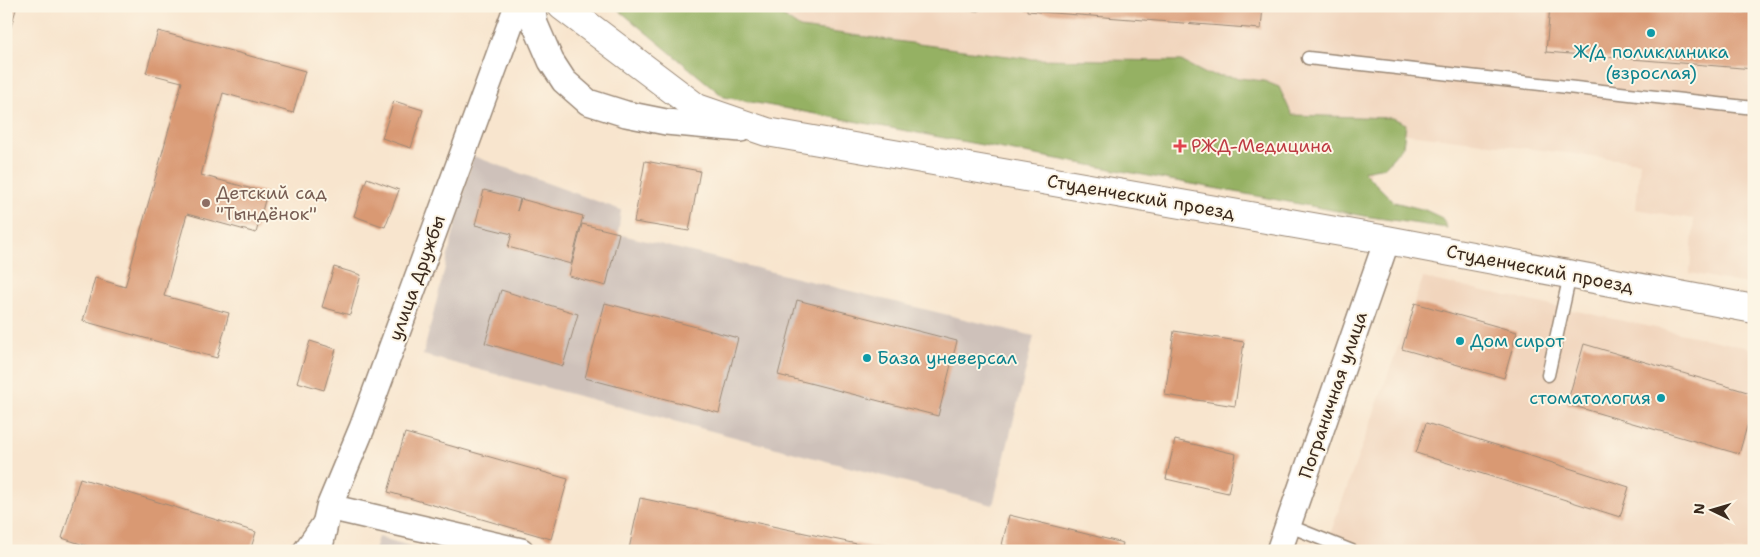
<svg xmlns="http://www.w3.org/2000/svg" width="1760" height="557" viewBox="0 0 1760 557" font-family="'Shantell Sans',sans-serif">
<style>
.built{fill:#f1d5bd}
.industrial{fill:#cec1ba}
.forest{fill:#95b163;stroke:#686e40}
.building{fill:#d99973}
.lines{fill:none;stroke-linecap:round;stroke-linejoin:round}
.lane-casing{stroke:#9a8876;stroke-width:15}
.street-casing{stroke:#9a8876;stroke-width:28}
.secondary-casing{stroke:#9a8876;stroke-width:30}
.lane{stroke:#fff;stroke-width:12}
.street{stroke:#fff;stroke-width:25}
.secondary{stroke:#fff;stroke-width:28}
.culture-dot{fill:#0f9aa8;stroke:#fcf5e5;stroke-width:2}
.health-dot{fill:#e0444e;stroke:#fcf5e5;stroke-width:2}
.education-dot{fill:#8d6e63;stroke:#fcf5e5;stroke-width:2}
.labels{text-anchor:middle;dominant-baseline:central;stroke-width:4;stroke-linejoin:round;paint-order:stroke}
.culture-label{font-size:18px;fill:#0d838f;stroke:#fcf5e5;text-anchor:start}
.health-label{font-size:18px;fill:#be3a42;stroke:#fcf5e5;text-anchor:start}
.education-label{font-size:18px;fill:#785e54;stroke:#fcf5e5;text-anchor:start}
.street-label{font-size:18px;fill:#3b2a1e;stroke:#fcf5e5}
</style>
<rect width="100%" height="100%" fill="#fcf5e5"/>
<filter id="ink" filterUnits="userSpaceOnUse"><feTurbulence type="fractalNoise" baseFrequency=".02" numOctaves="2"/><feDisplacementMap in="SourceGraphic" scale="10" xChannelSelector="R" yChannelSelector="G"/><feConvolveMatrix kernelMatrix="1 2 1 2 8 2 1 2 1" color-interpolation-filters="sRGB"/></filter>
<filter id="wash" filterUnits="userSpaceOnUse"><feTurbulence type="fractalNoise" baseFrequency=".0096" numOctaves="4" result="noise"/><feDisplacementMap in="SourceGraphic" scale="20" xChannelSelector="R" yChannelSelector="G"/><feGaussianBlur stdDeviation="1.12" result="paint"/><feColorMatrix in="noise" values="0 0 0 0 0 0 0 0 0 0 0 0 0 0 0 0 0 1.4 0 .05"/><feComposite in="paint" operator="in"/></filter>
<g filter="url(#wash)">
<rect width="100%" height="100%" fill="#f8e5ce"/>
<path class="built" d="M 614,6 L 1754,6 L 1754,277 L 1750,285 L 1690,273 L 1694,219 L 1636,209 L 1640,162 L 1375,130 L 1364,216 L 724,97 Z
M 1423,278 L 1754,349 L 1754,551 L 1324,551 Z"/>
<path class="industrial" d="M 473,156 L 621,210 L 618,234 L 1034,336 L 993,505 L 423,355 Z
M 378,537 L 428,551 L 374,551 Z"/>
<path class="forest" d="M 614,6 L 778,6 L 784,17 L 800,28 L 1030,59 L 1181,61 L 1206,74 L 1264,81 L 1279,87 L 1292,115 L 1393,118 L 1406,124 L 1403,146 L 1385,167 L 1363,171 L 1394,202 L 1425,210 L 1442,218 L 1447,228 L 1364,216 L 724,97 Z"/>
<g id="blocks">
<path class="building" d="M 6,6 L 17,6 L 7,40 L 6,40 Z
M 940,6 L 980,6 L 979,11 L 940,8 Z
M 1027,6 L 1263,6 L 1261,29 L 1027,11 Z
M 1550,6 L 1665,6 L 1754,13 L 1754,69 L 1546,52 Z
M 158,31 L 305,71 L 293,113 L 223,93 L 201,175 L 267,193 L 256,233 L 187,214 L 164,296 L 229,313 L 217,358 L 83,321 L 95,278 L 125,287 L 182,82 L 146,73 Z
M 394,101 L 423,110 L 411,148 L 382,138 Z
M 645,161 L 700,171 L 689,231 L 634,222 Z
M 367,178 L 399,190 L 385,227 L 354,216 Z
M 484,190 L 520,199 L 517,211 L 521,199 L 583,216 L 571,264 L 508,247 L 512,234 L 475,225 Z
M 582,224 L 619,233 L 606,286 L 569,276 Z
M 334,267 L 361,275 L 350,315 L 322,307 Z
M 501,290 L 578,314 L 563,366 L 485,343 Z
M 797,300 L 957,341 L 938,416 L 778,375 Z
M 605,303 L 738,338 L 719,413 L 585,378 Z
M 1415,303 L 1517,332 L 1504,378 L 1402,349 Z
M 1174,331 L 1244,342 L 1235,406 L 1165,395 Z
M 310,341 L 336,349 L 324,390 L 297,382 Z
M 1584,344 L 1754,394 L 1754,402 L 1739,454 L 1567,404 Z
M 1426,423 L 1629,487 L 1620,517 L 1416,453 Z
M 405,433 L 568,479 L 551,539 L 388,492 Z
M 1175,440 L 1236,454 L 1228,493 L 1166,479 Z
M 80,478 L 256,532 L 250,551 L 103,551 L 62,538 Z
M 640,498 L 885,550 L 885,551 L 635,551 L 629,549 Z
M 1009,515 L 1123,543 L 1121,551 L 1027,551 L 1002,545 Z"/>
</g>
</g>
<g filter="url(#ink)">
<use href="#blocks" fill-opacity="0" stroke="#9a8876" stroke-width="1"/>
<g class="lines">
<g class="lane-casing">
<path id="lane" d="M 1308,58 L 1754,108
M 1548,375 L 1570,275
M 1287,525 L 1352,551
M 298,551 L 319,521"/>
</g>
<g class="street-casing">
<path id="street" d="M 532,6 L 535,24 L 551,61 L 564,81 L 588,102 L 626,114 L 666,122 L 741,129
M 329,507 L 521,551
M 319,551 L 329,507 L 362,428 L 517,6
M 1279,551 L 1387,240"/>
</g>
<g class="secondary-casing">
<path id="secondary" d="M 562,6 L 697,108 L 767,132 L 1387,240 L 1754,309"/>
</g>
<use href="#lane" class="lane"/>
<use href="#street" class="street"/>
<use href="#secondary" class="secondary"/>
</g>
</g>
<g class="culture-dot">
<circle cx="1651" cy="33" r="5"/>
<circle cx="1460" cy="341" r="5"/>
<circle cx="867" cy="358" r="5"/>
<circle cx="1661" cy="398" r="5"/>
</g>
<path class="health-dot" d="M1177.5 138.5h5v5h5v5h-5v5h-5v-5h-5v-5h5z"/>
<circle class="education-dot" cx="206" cy="203" r="5"/>
<g class="labels">
<g class="culture-label">
<text x="1651" y="52" text-anchor="middle">Ж/д поликлиника<tspan x="1651" dy="21">(взрослая)</tspan></text>
<text x="1470" y="341">Дом сирот</text>
<text x="877" y="358">База уневерсал</text>
<text x="1651" y="398" text-anchor="end">стоматология</text>
</g>
<g class="health-label">
<text x="1191" y="146">РЖД-Медицина</text>
</g>
<g class="education-label">
<text x="216" y="193">Детский сад<tspan x="216" dy="21">"Тындёнок"</tspan></text>
</g>
<g class="street-label">
<text transform="translate(1141 197) rotate(10)">Студенческий проезд</text>
<text transform="translate(1540 269) rotate(11)">Студенческий проезд</text>
<text transform="translate(417 278) rotate(-70)">улица Дружбы</text>
<text transform="translate(1333 395) rotate(-71)">Пограничная улица</text>
</g>
</g>
<rect width="1760" height="557" fill="none" stroke="#fcf5e5" stroke-width="25"/>
<g transform="translate(1712 510) rotate(275)" stroke="#fcf5e5" stroke-width="4" paint-order="stroke">
<path d="M0-4L9 19L0 12L-9 19Z" fill="#3b2a1e"/>
<text y="-8" font-size="14" font-weight="bold" text-anchor="middle" fill="#3b2a1e">N</text>
</g>
</svg>
